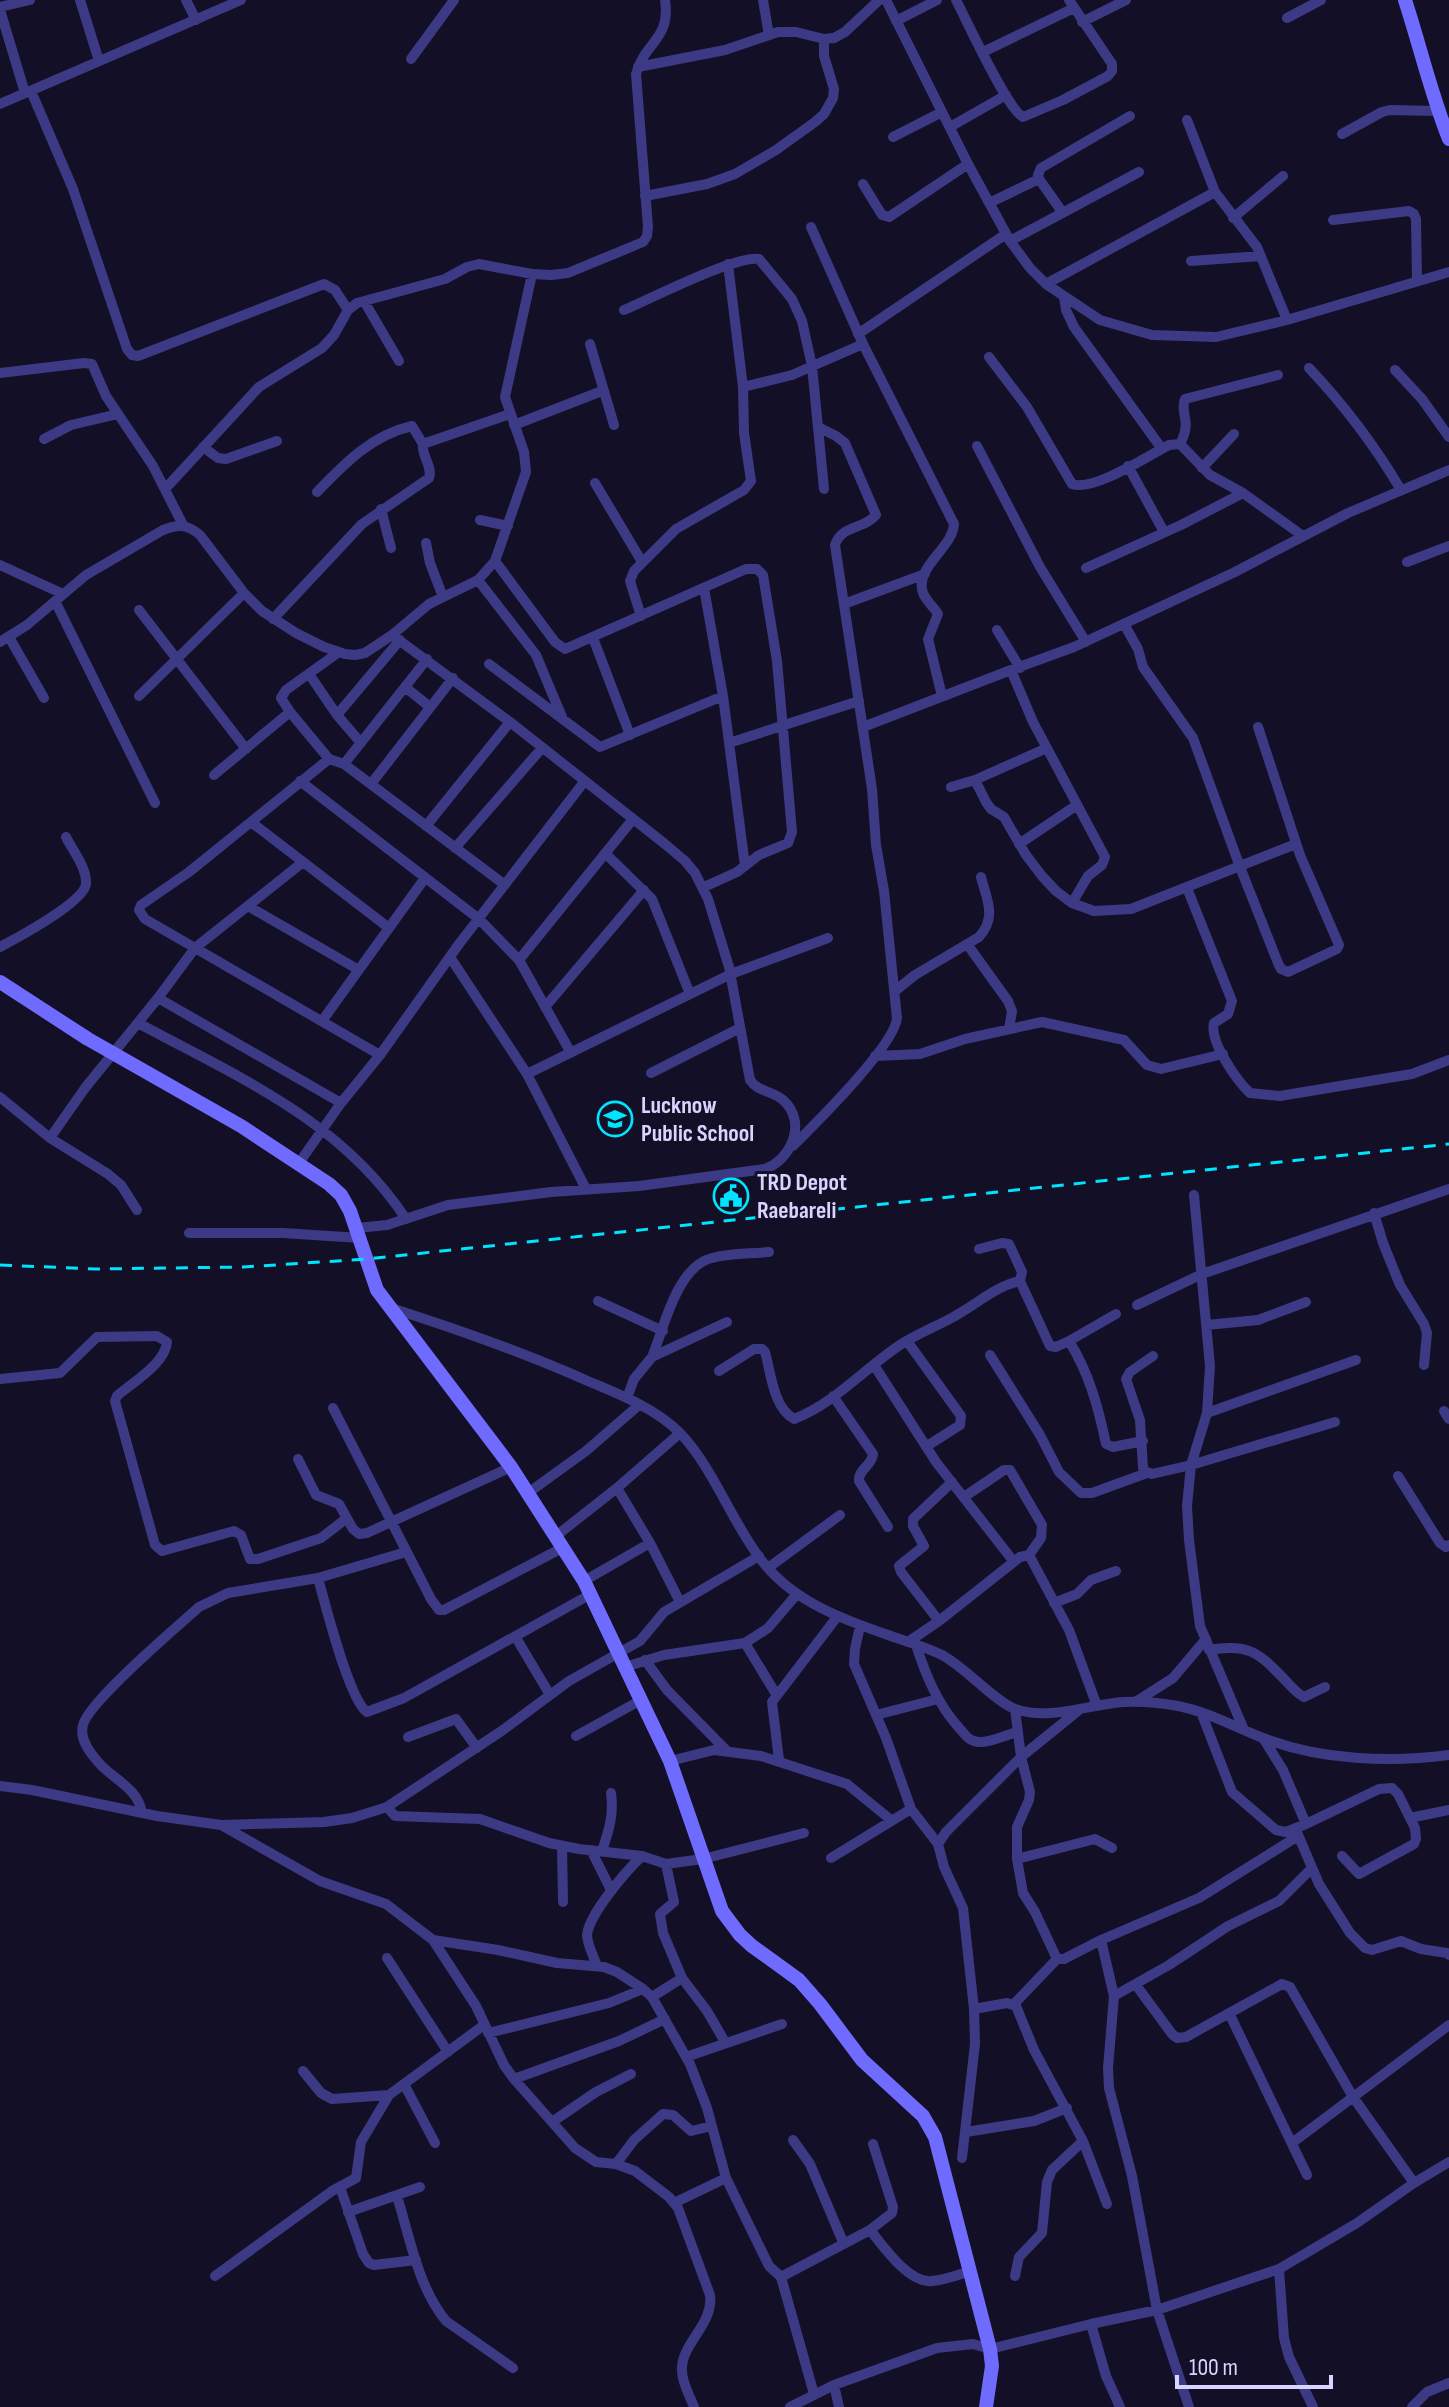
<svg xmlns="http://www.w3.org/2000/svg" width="1449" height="2407" viewBox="0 0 1449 2407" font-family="'Sofia Sans Condensed',sans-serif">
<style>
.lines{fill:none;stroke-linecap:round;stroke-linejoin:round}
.street{stroke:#3d3a85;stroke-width:10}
.secondary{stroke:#6f6bff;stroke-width:14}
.rail{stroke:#00e5ff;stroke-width:3;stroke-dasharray:12 10;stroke-linecap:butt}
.labels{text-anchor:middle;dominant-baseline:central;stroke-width:6;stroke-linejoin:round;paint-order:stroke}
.poi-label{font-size:24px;font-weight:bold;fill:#d9d4ff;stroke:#130f26;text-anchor:start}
</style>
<rect width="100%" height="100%" fill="#130f26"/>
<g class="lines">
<path class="street" d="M 80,0 L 99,61
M 186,0 L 196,20
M 763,0 L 769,35
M 886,0 L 968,164 L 1010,241 L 1030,268 L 1046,284 L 1100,320 L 1152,335 L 1216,337 L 1287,320 L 1449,272
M 956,0 C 967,21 1007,109 1023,117 L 1063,100 L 1108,76 L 1112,71 L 1112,64 L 1069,0
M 0,7 L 30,0
M 0,10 L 25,93
M 1287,18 L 1321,0
M 896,21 L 937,0
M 1082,22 L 1126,0
M 983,52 L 1074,8
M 411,59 L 454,0
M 638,67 L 725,50 L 778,32 L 796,32 L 824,39 L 834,38 L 845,32 L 879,0
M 31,91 L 73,189 L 127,349 L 132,355 L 138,356 L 324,284 L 335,290 L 348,310
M 0,104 L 241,0
M 1187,120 L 1215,192 L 1257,247 L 1287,320
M 950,127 L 1006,95
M 1342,134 L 1382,112 L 1390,110 L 1438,111
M 893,137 L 942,112
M 863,184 L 882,215 L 889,217 L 968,164
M 645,196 L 707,184 L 735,174 L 776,150 L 815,122 L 824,114 L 833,98 L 834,89 L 824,56 L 824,39
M 989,203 L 1039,179
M 1063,213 L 1039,179 L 1038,175 L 1041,168 L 1130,116
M 1233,218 L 1283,176
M 1333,220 L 1409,211 L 1414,214 L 1416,219 L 1417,281
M 811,227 L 863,344 L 954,524 C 953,548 914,567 923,593 C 926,601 934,607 938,614 L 928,639 L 942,696
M 1010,241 L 1139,172
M 1191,261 L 1261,256
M 1046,284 L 1215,192
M 1064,297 L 1066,310 L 1074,327 L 1162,449
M 364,301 L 399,361
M 624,310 C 650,299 736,255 759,259 L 792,299 L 802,321 L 812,366 L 824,489
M 858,334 L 1006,234
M 590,344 L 614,425
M 989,357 L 1027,407 L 1072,484 C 1093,492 1148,456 1169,445 L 1180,444 L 1210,475 L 1243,493
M 1309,368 C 1344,405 1375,446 1401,490
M 1395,370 L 1422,399 L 1449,437
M 0,373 L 84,363 L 92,364 L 106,396 L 153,466 L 183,525
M 743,387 L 792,375 L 863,344
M 514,425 L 602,391
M 44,439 L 71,425 L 118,414
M 1180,444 C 1193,420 1179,414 1185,399 L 1278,375
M 977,446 L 1040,567 L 1086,642
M 203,447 L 218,458 L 226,459 L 277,441
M 1128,466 L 1164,532
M 1202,468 L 1234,434
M 595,483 L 642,562
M 165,489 L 259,387 L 322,348 L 334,335 L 348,310 L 357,303 L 445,279 L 467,267 L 479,264 L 532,274 L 551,275 L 568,273 L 643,242 L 647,236 L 648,227 L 636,74 C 645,41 671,40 665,0
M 317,492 C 345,463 372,435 412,426 L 423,444
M 381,509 L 391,548
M 480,520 L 508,526
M 426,543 L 430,563 L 443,597
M 495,561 L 555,642 L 565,649 L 746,569 L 757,569 L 763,575 L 777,661 L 792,832 L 788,843 L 759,855 L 737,872 L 704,887
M 1407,562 L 1449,546
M 0,565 L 63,594
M 1086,568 L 1181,525 L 1243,493 L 1303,536
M 478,580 L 536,655 L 562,717
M 704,588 L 723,696 L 745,866
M 55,601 L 155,803
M 844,604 L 925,574
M 139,610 L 246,749
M 641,616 L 630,581 L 634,571 L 676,529 L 744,490 L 751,481 L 744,433 L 743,387 L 728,264
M 273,619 L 362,524 L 429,478 C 433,466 421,456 423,444 L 510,414
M 1124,624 L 1138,649 L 1143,667 L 1193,738 L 1240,867 L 1278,963 L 1281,969 L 1288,972 L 1337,949 L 1339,945 L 1300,855 L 1258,727
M 997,630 L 1020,668
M 9,637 L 44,698
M 593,638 L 630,735
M 0,642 L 27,625 L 86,575 L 163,530 C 178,524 187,524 200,535 L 244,593 L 262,611 L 296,633 L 324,647 L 345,654 L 355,655 L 365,653 L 392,635 L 429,604 L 478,580 L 495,561 L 526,472 L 524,452 L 505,397 L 532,274
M 489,664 L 600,747 L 723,696
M 309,674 L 337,715 L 361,743
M 405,687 L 430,707
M 139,696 L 244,593
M 337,715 L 400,640
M 863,727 L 1011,670
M 729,743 L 859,701
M 329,759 L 290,712 L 281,698 L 286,690 L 339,652
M 344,764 L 427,659
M 214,775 L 290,712
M 975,780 L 986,802 L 991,809 L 1004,817 L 1026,855 L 1042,876 L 1056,891 L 1072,903 L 1094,911 L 1131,909 L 1296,844
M 300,781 L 479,919 L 519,960 L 571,1053
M 371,784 L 453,678
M 951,787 L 975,780 L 1047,748
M 251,822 L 389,928
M 426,826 L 510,722
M 1019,844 L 1077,805
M 455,848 L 542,748
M 605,853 L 652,899 L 690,994
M 1187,888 L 1232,1001 L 1228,1014 L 1214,1023 C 1209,1041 1237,1081 1250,1093 L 1280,1096 L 1412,1074 L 1449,1060
M 1072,903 L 1088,876 L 1102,865 L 1105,857 L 1033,722 L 1011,670 L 1074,647 L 1235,572 L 1348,513 L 1449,470
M 248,906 L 359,970
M 967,944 L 1008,1001 L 1012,1011 L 1009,1029
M 0,947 C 17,938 84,902 86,884 C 87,868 73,851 66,837
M 450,957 L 527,1074 L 586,1189
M 519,960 L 633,819
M 895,991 L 915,975 L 979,937 C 997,917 987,900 981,877
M 158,998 L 341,1103
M 545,1007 L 644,890
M 322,1021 L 425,878
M 138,1023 C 238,1077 341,1120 406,1219
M 380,1055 L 145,919 L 139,910 L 141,905 L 189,872 L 329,759 L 344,764 L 505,885
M 875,1056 L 920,1054 L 965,1039 L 1042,1022 L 1124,1040 L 1147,1065 L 1161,1069 L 1223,1054
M 651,1073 L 740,1028
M 527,1074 L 731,974 L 828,938
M 0,1097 L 50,1138 L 108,1174 L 121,1185 L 137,1210
M 50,1138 L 85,1088 L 158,998 L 195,948 L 303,862
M 793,1146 C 815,1124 895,1045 897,1018 L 884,891 L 876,845 L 872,789 L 835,545 C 841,525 865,529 876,515 L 845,443 L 836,436 L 818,427
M 299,1163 L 341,1103 L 380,1055 L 459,944 L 584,782
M 1194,1195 L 1210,1366 L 1207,1413 L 1191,1465 L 1187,1506 L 1189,1540 L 1200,1626 L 1244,1730
M 1374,1213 L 1383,1243 L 1400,1285 L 1424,1324 L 1427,1333 L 1424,1365
M 357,1228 L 387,1225 L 448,1205 L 551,1192 L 639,1186 L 765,1169 C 791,1160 808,1122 783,1100 C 773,1091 758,1092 750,1080 L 729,967 L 708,899 L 695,873 L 685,861 L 665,844 L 510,722 L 392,635
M 189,1233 L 283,1233 L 360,1238
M 979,1249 L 1002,1243 L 1009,1244 L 1022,1272 L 1020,1281
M 598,1301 L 663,1331
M 1137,1305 L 1202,1274 L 1449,1189
M 391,1308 C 460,1330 525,1353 590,1382 C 621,1395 656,1409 680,1433 C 713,1467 732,1523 762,1561 C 794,1602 844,1620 891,1636 C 908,1642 926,1647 942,1655 C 965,1667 994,1701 1015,1709 C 1049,1721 1090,1704 1124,1702 C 1142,1701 1161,1703 1178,1706 C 1208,1712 1235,1727 1263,1738 C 1320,1760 1390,1763 1449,1755
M 1207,1325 L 1258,1320 L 1306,1302
M 907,1341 L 961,1416 L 960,1425 L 927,1446
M 1069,1341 L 1116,1314
M 990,1355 L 1040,1435 L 1059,1472 L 1081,1493 L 1092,1493 L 1147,1473
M 1153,1356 L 1130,1372 L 1126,1379 L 1140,1420 L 1143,1468 L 1144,1471 L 1152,1474 L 1191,1465 L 1335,1422
M 652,1357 C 664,1328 677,1266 712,1258 C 730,1253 750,1254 769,1252
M 874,1365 L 936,1462 L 1014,1562
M 719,1371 L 754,1349 L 762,1349 L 765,1352 C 771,1373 773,1407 794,1419 C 834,1404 865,1368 900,1345 C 918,1333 938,1326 955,1316 C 977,1304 996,1286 1020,1281 L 1050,1346 L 1056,1347 L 1069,1341 C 1089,1373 1098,1406 1106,1444 L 1113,1447 L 1143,1441
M 0,1379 L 60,1373 L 97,1337 L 157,1336 L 167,1342 C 165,1364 133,1382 117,1396 L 115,1401 L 155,1545 L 162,1551 L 234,1531 L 241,1535 L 250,1559 L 258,1559 L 321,1538 L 347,1518
M 833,1396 L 873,1454 C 872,1466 858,1469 859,1481 L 888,1527
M 627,1398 L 634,1379 L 652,1357 L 727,1322
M 333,1408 L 431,1599 L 439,1610 L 444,1610 L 562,1548
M 1444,1411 L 1449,1419
M 1207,1413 L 1356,1360
M 298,1459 L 316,1495 L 339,1504 L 353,1529 L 359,1534 L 367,1533 L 511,1467
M 1398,1476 L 1440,1543 L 1446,1547 L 1449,1545
M 617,1488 L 650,1543 L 680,1602
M 528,1493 L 586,1451 L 639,1405
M 964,1497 L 1004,1470 L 1010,1470 L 1042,1525 L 1041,1538 L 1029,1555
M 556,1536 L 617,1488 L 680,1433
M 768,1568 L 840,1515
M 318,1578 C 325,1603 349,1700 367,1712 L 404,1698 L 591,1594
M 584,1581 L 650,1543
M 1054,1603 L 1077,1594 L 1091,1580 L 1116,1571
M 939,1621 L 901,1572 L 899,1566 L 924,1546 L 913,1526 L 913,1519 L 952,1482
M 860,1626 L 855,1649 L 854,1664 L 886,1738 L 911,1809 L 938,1844
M 515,1636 L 550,1695
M 908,1642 L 939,1621 L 1020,1557 L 1029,1555 L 1069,1630 L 1097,1706
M 745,1643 L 776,1694
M 916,1645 C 926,1676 938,1705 960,1729 C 964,1733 968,1740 974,1741 C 986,1745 1005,1735 1017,1732
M 1209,1650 C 1248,1643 1258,1652 1284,1679 C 1291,1686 1296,1693 1304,1697 L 1325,1687
M 645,1660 L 667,1690 L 726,1750
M 625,1667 L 664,1655 L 745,1643 L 768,1628 L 797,1594
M 1137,1701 L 1173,1678 L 1206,1639
M 1015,1709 L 1021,1757 L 1030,1792 L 1029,1800 L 1017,1827 L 1017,1859 L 1023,1893 L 1035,1912 L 1057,1959 L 1064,1959 L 1101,1940 L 1199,1898 L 1298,1836
M 1201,1712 L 1232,1792 L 1276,1830 L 1286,1832 L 1306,1824 L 1379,1789 L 1392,1788 L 1398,1794 L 1415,1828 L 1416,1839 L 1414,1844 L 1359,1874 L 1342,1856
M 876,1715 L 938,1699
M 576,1736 L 641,1700
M 408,1737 L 456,1719 L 477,1748
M 1263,1738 L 1283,1770 L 1306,1824
M 779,1760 L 772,1702 L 837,1617
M 670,1761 L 714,1750 L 761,1756 L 847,1784 L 891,1820
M 0,1786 L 32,1790 L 157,1816 L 221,1825 L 324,1822 L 352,1818 L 387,1807 L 503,1730 L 569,1681 L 640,1641 L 664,1612 L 759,1556
M 387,1807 L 395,1816 L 480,1819 L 549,1843 L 579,1849 L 642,1856 L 666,1864 L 703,1859 L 804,1833
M 142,1813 C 138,1788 114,1780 99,1763 C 90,1753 79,1739 83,1725 C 88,1702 178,1626 199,1607 L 228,1593 L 318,1578 L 406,1552
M 1410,1818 L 1449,1810
M 221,1825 L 320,1881 L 386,1904 L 433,1940 L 498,1950 L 557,1963 L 604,1967 L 617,1972 L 643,1989 L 652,1997 L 690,2064 L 707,2108 L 726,2178 L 769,2266 L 781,2277 L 814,2394
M 1296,1830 L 1319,1884 L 1350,1933 L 1365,1948 L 1372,1950 L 1401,1941 L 1421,1949 L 1447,1953 L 1449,1955
M 562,1846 L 563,1902
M 591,1850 L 611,1890
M 602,1851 C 609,1830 614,1815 611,1793
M 831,1858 L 911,1809
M 1017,1859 L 1095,1839 L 1112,1848
M 666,1864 L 674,1902 L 660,1914 L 663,1933 L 682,1978 L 707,2011 L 725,2042
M 433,1940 L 476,2006 L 504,2065 L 514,2079 L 575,2148 L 596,2162 L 616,2164 L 635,2171 L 669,2197 L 678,2208 L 710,2295 C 714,2325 680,2344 682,2371 C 682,2383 690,2396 694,2407
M 1101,1940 L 1114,1996 L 1108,2068 L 1109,2088 L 1132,2176 L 1157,2310 L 1189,2407
M 387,1958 L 448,2052
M 597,1966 C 594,1957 587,1944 587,1935 C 589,1914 627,1870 642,1856
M 1136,1985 L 1172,2034 L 1177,2038 L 1186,2037 L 1282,1984 L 1290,1987 L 1353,2097 L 1414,2183
M 1114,1996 L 1169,1965 L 1228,1926 L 1279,1901 L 1311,1869
M 652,1997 L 682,1978
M 1014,2004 L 1057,1959
M 974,2009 L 1007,2003 L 1016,2006 L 1034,2050 L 1083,2141 L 1107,2204
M 1229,2013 L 1307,2175
M 488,2033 L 609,2003 L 643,1989
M 686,2057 L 782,2024
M 303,2071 L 321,2093 L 332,2099 L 389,2095
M 514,2079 L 619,2041 L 665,2019
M 404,2084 L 435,2143
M 552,2122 L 596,2092 L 631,2074
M 966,2132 L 1034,2121 L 1067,2108
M 793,2140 L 810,2164 L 843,2242
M 1292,2143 L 1449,2025
M 962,2158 L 975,2044 L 974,2009 L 963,1908 L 944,1867 L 938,1844 L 946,1832 L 1021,1757 L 1079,1710
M 616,2164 L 634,2140 L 663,2114 L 673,2115 L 691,2131 L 712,2126
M 340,2187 L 363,2254 L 369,2263 L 374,2265 L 416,2260
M 397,2196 C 410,2238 418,2287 446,2321 L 513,2368
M 674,2203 L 726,2178
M 348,2212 L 420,2187
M 870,2230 C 883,2246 909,2284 932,2281 C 945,2280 958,2275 970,2271
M 1279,2269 L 1284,2338 L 1289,2357 L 1313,2407
M 215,2276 L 332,2191 L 356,2178 L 361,2142 L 389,2095 L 484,2025
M 1015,2276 L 1019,2257 L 1042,2233 L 1047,2182 L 1052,2170 L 1083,2141
M 781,2277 L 870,2230 L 892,2213 L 893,2207 L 873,2144
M 1091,2324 L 1106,2376 L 1120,2407
M 834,2385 L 839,2407
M 790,2407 L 834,2385 L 937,2348 L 973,2344 L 990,2349 L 1091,2324 L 1157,2310 L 1279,2269 L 1357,2223 L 1414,2183 L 1449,2162
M 1412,2407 L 1427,2392 L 1449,2383"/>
<path class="secondary" d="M 1405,0 C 1420,46 1431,94 1449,139
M 0,982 L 88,1039 L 241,1126 L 329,1184 L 341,1195 L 350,1211 L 377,1290 L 511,1467 L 584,1581 L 670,1761 L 722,1911 L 740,1935 L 752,1946 L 799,1980 L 820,2004 L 862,2060 L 923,2116 L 935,2137 L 990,2349 L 992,2366 L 986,2407"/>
<path class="rail" d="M 0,1265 L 96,1269 L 244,1267 L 367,1259 L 1449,1144"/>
</g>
<defs>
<g id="school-ring" transform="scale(1.8)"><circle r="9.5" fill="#130f26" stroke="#00e5ff" stroke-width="1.5"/><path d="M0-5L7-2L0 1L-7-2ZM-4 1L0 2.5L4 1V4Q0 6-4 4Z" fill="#00e5ff"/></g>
<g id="civic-ring" transform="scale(1.8)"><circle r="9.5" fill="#130f26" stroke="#00e5ff" stroke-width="1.5"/><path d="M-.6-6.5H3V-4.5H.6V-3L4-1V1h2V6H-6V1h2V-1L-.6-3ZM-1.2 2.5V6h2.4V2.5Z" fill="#00e5ff"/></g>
</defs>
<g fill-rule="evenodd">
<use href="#school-ring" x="615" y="1119"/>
<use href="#civic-ring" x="731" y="1196"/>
</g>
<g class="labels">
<g class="poi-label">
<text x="641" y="1105">Lucknow<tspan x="641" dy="28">Public School</tspan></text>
<text x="757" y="1182">TRD Depot<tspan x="757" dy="28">Raebareli</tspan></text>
</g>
</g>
<path d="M1177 2375v12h154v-12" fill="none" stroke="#d9d4ff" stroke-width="4"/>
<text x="1189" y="2375" font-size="24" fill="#d9d4ff" stroke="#130f26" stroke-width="6" paint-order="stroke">100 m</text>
</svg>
